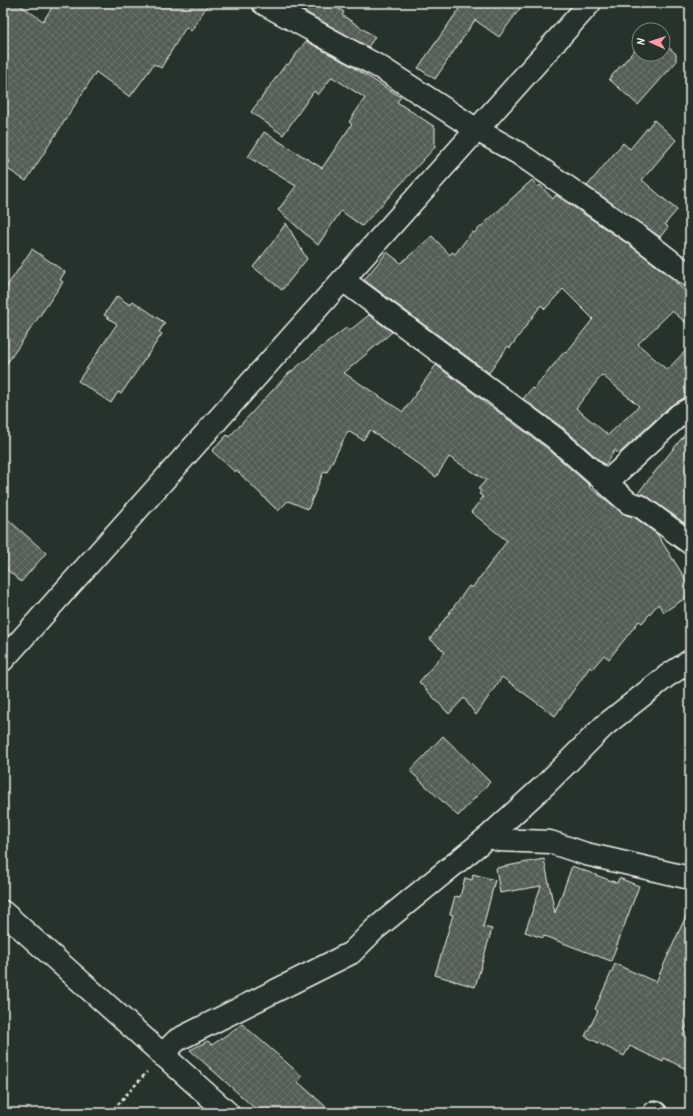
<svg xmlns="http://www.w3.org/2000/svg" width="693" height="1116" viewBox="0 0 693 1116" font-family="Kalam,sans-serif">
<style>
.building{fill:url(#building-cross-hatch);stroke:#f4f1e8;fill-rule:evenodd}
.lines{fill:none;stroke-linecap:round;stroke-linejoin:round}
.minor-casing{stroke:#f4f1e8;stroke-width:25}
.tertiary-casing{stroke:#f4f1e8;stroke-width:25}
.path{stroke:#f4f1e8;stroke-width:2.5;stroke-dasharray:3 3;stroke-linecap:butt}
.minor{stroke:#26332d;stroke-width:22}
.tertiary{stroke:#26332d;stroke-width:22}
</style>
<defs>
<pattern id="building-cross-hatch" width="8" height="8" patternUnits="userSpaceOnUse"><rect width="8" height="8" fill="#525c55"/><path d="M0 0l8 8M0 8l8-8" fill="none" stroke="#6c746d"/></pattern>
</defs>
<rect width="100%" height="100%" fill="#26332d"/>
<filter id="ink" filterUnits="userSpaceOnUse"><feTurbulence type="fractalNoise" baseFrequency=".025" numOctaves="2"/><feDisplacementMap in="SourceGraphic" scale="8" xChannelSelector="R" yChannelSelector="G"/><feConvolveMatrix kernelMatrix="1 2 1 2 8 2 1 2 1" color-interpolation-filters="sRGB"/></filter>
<g filter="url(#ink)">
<path class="building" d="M 3,3 L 17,3 L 43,21 L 55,3 L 209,3 L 191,31 L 186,27 L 161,68 L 154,64 L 130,97 L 96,72 L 26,181 L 6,168 L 10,161 L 3,156 Z
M 289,3 L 330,3 L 344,12 L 342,15 L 375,37 L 368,47 Z
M 450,3 L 524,3 L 499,37 L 475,20 L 435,79 L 418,68 L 459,9 Z
M 306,41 L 355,68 L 354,68 L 401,97 L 397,102 L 435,127 L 435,147 L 362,226 L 341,211 L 318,245 L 278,210 L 296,186 L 248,157 L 264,132 L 322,168 L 352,124 L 349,122 L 365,98 L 332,77 L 318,95 L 314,91 L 283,135 L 251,112 L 286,64 L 288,65 Z
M 663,42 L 676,54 L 676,62 L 638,105 L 609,79 L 639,45 L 639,54 L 663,54 Z
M 654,120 L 676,140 L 642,180 L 677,210 L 665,224 L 668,227 L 660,237 L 587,186 L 623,143 L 630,149 Z
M 532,180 L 538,187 L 540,185 L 553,199 L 556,195 L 631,246 L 673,279 L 690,296 L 690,326 L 672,311 L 638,344 L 667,370 L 690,346 L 690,394 L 686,397 L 670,406 L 619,454 L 615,450 L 605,465 L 563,428 L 523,399 L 532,388 L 534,389 L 564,352 L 566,353 L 593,319 L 563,289 L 545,309 L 541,305 L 510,348 L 508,346 L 489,373 L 364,280 L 387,252 L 401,263 L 432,236 L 450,255 L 452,252 L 455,254 L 472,232 L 474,233 ZM 602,375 L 639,406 L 608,435 L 576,408 Z
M 286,223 L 307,259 L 282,290 L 253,267 L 273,242 Z
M 32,249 L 65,272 L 60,280 L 63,282 L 3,369 L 3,292 Z
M 117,296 L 130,305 L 133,301 L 165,323 L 159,332 L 162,334 L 134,375 L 121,394 L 118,392 L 111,403 L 78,381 L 117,324 L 104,315 Z
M 369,315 L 392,332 L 344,373 L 403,412 L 436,365 L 484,401 L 484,402 L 497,411 L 547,448 L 590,486 L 589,487 L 605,499 L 621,512 L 626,515 L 634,517 L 657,534 L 690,586 L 690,595 L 664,612 L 658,604 L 642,623 L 639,621 L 609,659 L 604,655 L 592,669 L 590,667 L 555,716 L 502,677 L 476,715 L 464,698 L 449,714 L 419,682 L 445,652 L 430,639 L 469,586 L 472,588 L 507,541 L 471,512 L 483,497 L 479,494 L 481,491 L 478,489 L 486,480 L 449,457 L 436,477 L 370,430 L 363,440 L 348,431 L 327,472 L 324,471 L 308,509 L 288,501 L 278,511 L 236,470 L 235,472 L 212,451 L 227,435 L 229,437 L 288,374 L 347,327 L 349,331 Z
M 690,428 L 690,527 L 647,496 L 638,493 Z
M 3,515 L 46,553 L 21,582 L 3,566 Z
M 443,736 L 490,782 L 458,816 L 410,771 Z
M 544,859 L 555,913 L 572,866 L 617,883 L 619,878 L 639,886 L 611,961 L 544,936 L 543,938 L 525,932 L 541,886 L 500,893 L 496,868 Z
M 473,874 L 495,880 L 483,927 L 492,929 L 475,987 L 435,975 L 453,915 L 450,914 L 455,896 L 460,897 L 465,878 L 472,880 Z
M 690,907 L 690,1019 L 683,1035 L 690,1039 L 690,1071 L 664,1058 L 663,1062 L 630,1046 L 624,1056 L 585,1036 L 598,1011 L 595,1009 L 615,964 L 656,982 Z
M 242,1024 L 302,1076 L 298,1082 L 333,1113 L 260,1113 L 190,1050 L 208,1041 L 212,1045 Z"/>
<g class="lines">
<g class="minor-casing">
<path id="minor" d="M 263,3 L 383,69 L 477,130 L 518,153 L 638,236 L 690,276
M 343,280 L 555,438 L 629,503 L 640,506 L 690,543
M 606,483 L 679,415 L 690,409
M 489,836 L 499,840 L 550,842 L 586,854 L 690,878
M 162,1055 L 177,1040 L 351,953 L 375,929 L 489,836 L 547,783 L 604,726 L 667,676 L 690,661
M 654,1113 L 656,1113"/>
</g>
<g class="tertiary-casing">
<path id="tertiary" d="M 3,660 L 590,3
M 3,912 L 228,1113"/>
</g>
<path class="path" d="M 110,1113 L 147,1072"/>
<use href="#minor" class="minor"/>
<use href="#tertiary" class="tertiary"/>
</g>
</g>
<rect width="693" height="1116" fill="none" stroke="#26332d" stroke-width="16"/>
<rect x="8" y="8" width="677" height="1100" fill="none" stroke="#f4f1e8" stroke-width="1.5" filter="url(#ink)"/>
<g transform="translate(651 42) rotate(273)"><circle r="19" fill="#26332d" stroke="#787f78"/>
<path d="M0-3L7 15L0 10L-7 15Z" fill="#ff9aa2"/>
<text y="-6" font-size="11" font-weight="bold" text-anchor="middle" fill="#f4f1e8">N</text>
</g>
</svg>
